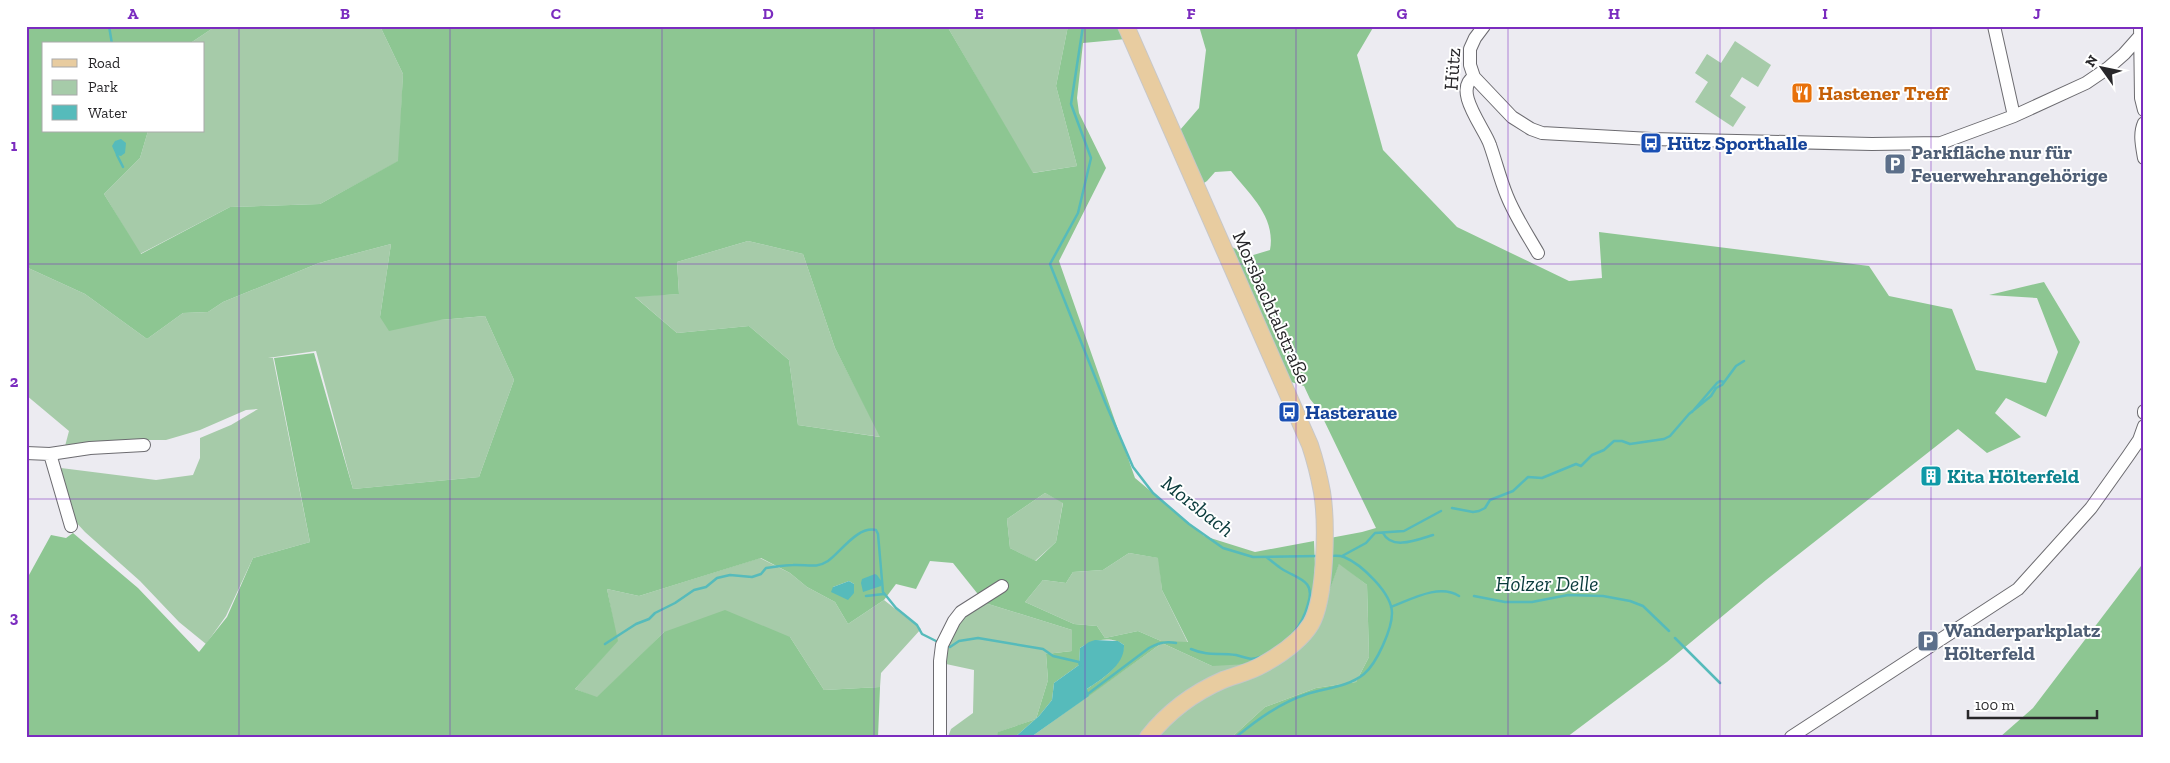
<svg xmlns="http://www.w3.org/2000/svg" width="2170" height="763" viewBox="0 0 2170 763" font-family="'Zilla Slab',serif">
<style>
.green{fill:#a6cba9}
.forest{fill:#8dc692;fill-rule:evenodd}
.water{fill:#56bbbb}
.lines{fill:none;stroke-linecap:round;stroke-linejoin:round}
.stream{stroke:#56bbbb;stroke-width:2.5}
.minor-casing{stroke:#6c6b70;stroke-width:14}
.major-casing{stroke:#c7c7c8;stroke-width:18}
.minor{stroke:#fff;stroke-width:12}
.major{stroke:#e8cca0;stroke-width:16}
.grid{fill:none;stroke:#7b2cbf;stroke-width:1;stroke-opacity:0.55}
.labels{text-anchor:middle;dominant-baseline:central;stroke-width:4;stroke-linejoin:round;paint-order:stroke}
.street-label{font-size:20px;fill:#28272a;stroke:#fff}
.food-label{font-size:20px;font-weight:bold;fill:#c56008;stroke:#fff;text-anchor:start}
.transit-label{font-size:20px;font-weight:bold;fill:#164399;stroke:#fff;text-anchor:start}
.service-label{font-size:20px;font-weight:bold;fill:#4e5e75;stroke:#fff;text-anchor:start}
.culture-label{font-size:20px;font-weight:bold;fill:#0d838f;stroke:#fff;text-anchor:start}
.water-label{font-size:21px;font-style:italic;fill:#093a3b;stroke:#fff}
.neatline{fill:none;stroke:#7b2cbf;stroke-width:2}
.grid-label{font-size:16px;text-anchor:middle;font-weight:bold;fill:#7b2cbf}
</style>
<rect width="100%" height="100%" fill="#ecebf1"/>
<path class="green" d="M 216,26 L 380,26 L 403,74 L 399,161 L 320,204 L 230,207 L 140,254 L 104,194 L 140,158 L 148,131 L 204,131 L 204,44 L 189,44 Z
M 947,26 L 1068,26 L 1056,86 L 1077,166 L 1032,173 Z
M 1735,41 L 1771,65 L 1758,87 L 1742,77 L 1730,96 L 1746,107 L 1733,127 L 1695,102 L 1708,82 L 1695,73 L 1707,54 L 1721,63 Z
M 748,241 L 803,254 L 835,348 L 881,437 L 798,425 L 789,360 L 749,326 L 677,333 L 634,296 L 679,294 L 677,262 Z
M 391,244 L 380,317 L 440,320 L 485,316 L 514,380 L 479,477 L 353,489 L 316,351 L 268,358 L 273,358 L 310,542 L 253,558 L 226,616 L 206,644 L 179,622 L 140,581 L 85,532 L 73,519 L 61,468 L 156,480 L 193,475 L 200,458 L 200,438 L 231,425 L 258,409 L 246,410 L 200,430 L 166,440 L 119,440 L 64,450 L 69,431 L 26,395 L 26,267 L 85,294 L 147,339 L 183,313 L 208,312 L 223,302 L 319,263 Z
M 1045,493 L 1063,502 L 1056,542 L 1035,561 L 1010,548 L 1007,519 Z
M 1129,553 L 1159,558 L 1162,590 L 1188,643 L 1161,641 L 1138,631 L 1105,638 L 1097,626 L 1074,624 L 1025,602 L 1043,580 L 1066,583 L 1073,572 L 1103,570 Z
M 760,558 L 790,573 L 807,587 L 835,602 L 848,624 L 884,600 L 921,629 L 881,673 L 880,687 L 824,690 L 790,637 L 664,632 L 597,698 L 575,689 L 617,641 L 607,589 L 639,596 Z
M 1339,563 L 1367,585 L 1369,657 L 1356,682 L 1316,688 L 1265,707 L 1232,737 L 1031,737 L 1162,643 L 1212,666 L 1329,591 Z
M 985,603 L 1072,630 L 1072,651 L 1046,654 L 1048,680 L 1036,719 L 999,732 L 997,737 L 948,737 L 951,729 L 973,713 L 974,670 L 946,664 L 946,645 L 959,618 Z"/>
<path class="forest" d="M 26,26 L 216,26 L 189,44 L 44,44 L 44,131 L 148,131 L 140,158 L 104,194 L 141,254 L 230,207 L 320,204 L 398,161 L 403,74 L 380,26 L 947,26 L 1033,173 L 1077,166 L 1056,86 L 1068,26 L 1120,26 L 1126,39 L 1083,43 L 1077,98 L 1079,113 L 1106,168 L 1059,261 L 1135,478 L 1204,536 L 1255,552 L 1314,541 L 1315,565 L 1313,593 L 1305,620 L 1287,643 L 1248,664 L 1212,666 L 1162,643 L 1089,696 L 1086,691 L 1087,689 C 1105,677 1121,667 1124,645 C 1112,635 1091,640 1080,648 L 1079,665 L 1054,683 L 1052,700 L 1039,716 L 1015,737 L 997,737 L 998,732 L 1036,719 L 1048,680 L 1046,654 L 1072,651 L 1072,630 L 985,603 L 953,563 L 930,561 L 916,589 L 896,584 L 884,600 L 848,624 L 835,602 L 807,587 L 790,573 L 761,558 L 639,596 L 607,589 L 618,641 L 575,689 L 597,697 L 664,632 L 725,610 L 790,637 L 824,690 L 880,687 L 878,737 L 26,737 L 26,574 L 29,575 L 51,535 L 66,538 L 73,533 L 138,588 L 199,652 L 227,617 L 253,558 L 310,542 L 274,358 L 314,353 L 353,489 L 479,477 L 514,380 L 485,316 L 440,320 L 389,331 L 380,317 L 391,244 L 319,263 L 223,302 L 208,312 L 183,313 L 147,339 L 85,294 L 26,267 ZM 748,241 L 803,254 L 835,348 L 880,437 L 798,425 L 789,360 L 749,326 L 677,333 L 635,297 L 679,294 L 677,262 ZM 1045,493 L 1063,503 L 1056,542 L 1036,561 L 1010,548 L 1007,519 ZM 1129,553 L 1158,558 L 1162,590 L 1188,642 L 1161,641 L 1138,631 L 1105,638 L 1097,626 L 1074,624 L 1025,602 L 1043,580 L 1066,583 L 1073,572 L 1103,570 ZM 849,581 L 854,584 L 854,593 L 833,587 Z
M 1199,26 L 1374,26 L 1357,55 L 1383,150 L 1457,227 L 1569,281 L 1602,278 L 1599,232 L 1869,266 L 1889,296 L 1952,309 L 1976,370 L 2046,383 L 2058,352 L 2037,298 L 1989,295 L 2044,282 L 2080,342 L 2046,417 L 2006,398 L 1995,413 L 2021,437 L 1987,453 L 1958,429 L 1766,580 L 1667,662 L 1567,737 L 1232,737 L 1265,707 L 1316,688 L 1356,682 L 1369,657 L 1367,585 L 1339,564 L 1329,592 L 1330,538 L 1362,532 L 1376,528 L 1319,410 L 1310,399 L 1304,386 L 1288,381 L 1230,246 L 1250,256 L 1270,250 C 1276,217 1250,195 1231,171 L 1215,172 L 1207,181 L 1201,185 L 1180,130 L 1199,108 L 1206,50 Z
M 2144,562 L 2144,737 L 2000,737 L 2033,708 Z"/>
<path class="water" d="M 121,139 L 126,143 L 125,153 L 121,156 L 116,155 L 112,146 L 115,141 Z
M 875,574 L 877,575 L 882,582 L 881,586 L 863,592 L 861,583 L 862,579 Z
M 849,581 L 854,584 L 854,593 L 848,600 L 831,592 L 833,587 Z
M 1095,640 L 1118,641 L 1124,645 C 1125,665 1102,679 1087,689 L 1089,696 L 1031,737 L 1015,737 L 1039,716 L 1052,700 L 1054,683 L 1079,665 L 1080,648 L 1089,642 Z"/>
<g class="lines">
<path class="stream" d="M 109,26 L 112,44
M 1083,26 L 1071,104 L 1091,158 L 1078,213 L 1050,264 L 1105,402 L 1133,467 L 1153,493 L 1189,524 L 1223,548 L 1253,557 L 1318,556
M 117,155 L 123,167
M 1692,412 L 1717,383 L 1720,381 L 1724,382
M 1452,508 L 1473,512 L 1479,511 L 1485,508 L 1490,500 L 1513,491 L 1528,477 L 1542,478 L 1576,464 L 1581,466 L 1592,455 L 1604,450 L 1614,441 L 1622,441 L 1630,444 L 1664,439 L 1670,436 L 1689,414 L 1711,396 L 1716,388 L 1722,385 L 1736,366 L 1744,361
M 1383,533 C 1392,551 1419,539 1433,535
M 1342,556 L 1366,543 L 1375,533 L 1404,531 L 1441,511
M 1266,557 C 1272,561 1277,566 1282,569 C 1298,579 1316,580 1308,604 C 1305,615 1302,623 1294,632
M 866,596 L 884,594
M 1474,596 L 1505,602 L 1532,602 L 1568,595 L 1603,596 L 1630,601 L 1643,606 L 1669,631
M 1391,607 C 1410,600 1439,583 1459,596
M 1675,638 L 1720,683
M 605,644 L 636,624 L 649,619 L 655,613 L 675,603 L 694,590 L 706,587 L 717,578 L 730,575 L 752,577 L 761,574 L 766,568 C 775,567 784,565 793,565 C 806,564 816,569 828,561 C 841,552 857,526 876,530 L 878,534 L 883,592 L 896,608 L 917,625 L 922,634 L 938,642
M 950,647 L 959,641 L 978,638 L 1043,649 L 1053,656 L 1079,662 L 1080,665
M 1191,649 C 1210,657 1218,652 1236,655 C 1245,657 1250,661 1260,657
M 1085,696 L 1149,648 C 1157,643 1167,641 1176,643
M 1236,737 C 1258,719 1280,703 1307,694 C 1326,688 1348,687 1364,674 C 1377,663 1392,629 1392,613 C 1392,593 1361,564 1344,557 C 1339,555 1334,556 1329,556"/>
<g class="minor-casing">
<path id="minor" d="M 1484,26 L 1475,38 L 1470,49 L 1470,65 L 1474,77 L 1512,117 L 1531,129 L 1542,133 L 1651,139 L 1872,144 L 1941,143 L 2014,116 L 2086,83 L 2108,68 L 2124,54 L 2140,36
M 1994,26 L 2014,116
M 2140,26 L 2141,98 L 2144,110
M 1474,77 C 1452,90 1485,129 1490,145 C 1496,162 1500,179 1507,196 C 1515,216 1527,234 1538,253
M 2144,123 C 2139,134 2142,146 2144,158
M 2144,411 L 2144,413
M 26,453 L 50,454 L 90,448 L 144,445
M 50,454 L 71,526
M 940,737 L 940,661 L 942,645 L 954,621 L 961,612 L 1002,586
M 1791,737 L 2018,589 L 2091,508 L 2128,456 L 2139,440 L 2144,426"/>
</g>
<g class="major-casing">
<path id="major" d="M 1126,26 L 1310,445 C 1315,460 1319,476 1322,492 C 1327,522 1326,598 1311,624 C 1300,642 1280,655 1262,665 C 1250,672 1236,675 1223,680 C 1193,693 1168,712 1148,737"/>
</g>
<use href="#minor" class="minor"/>
<use href="#major" class="major"/>
</g>
<path class="grid" d="M 239,26 L 239,737M 450,26 L 450,737M 662,26 L 662,737M 874,26 L 874,737M 1085,26 L 1085,737M 1296,26 L 1296,737M 1508,26 L 1508,737M 1720,26 L 1720,737M 1931,26 L 1931,737M 26,264 L 2144,264M 26,499 L 2144,499"/>
<defs>
<g id="restaurant-square" transform="scale(1.125)"><rect x="-9" y="-9" width="18" height="18" rx="4" fill="#e8710a" stroke="#fff"/><path d="M-5-6h1v4h1v-4h1v4h1v-4h1v5L-1.5 .5V6h-2V.5L-5-1ZM5-6V6H3V1.5H1.5Q1.5-4 5-6Z" fill="#fff"/></g>
<g id="bus-square" transform="scale(1.125)"><rect x="-9" y="-9" width="18" height="18" rx="4" fill="#1a4fb4" stroke="#fff"/><path d="M-5-6H5V4H4V6H2V4H-2V6H-4V4H-5ZM-3.5-4V0h7V-4ZM-3.5 1.2v1.5H-2V1.2ZM2 1.2v1.5H3.5V1.2Z" fill="#fff"/></g>
<g id="parking-square" transform="scale(1.125)"><rect x="-9" y="-9" width="18" height="18" rx="4" fill="#5c6f8a" stroke="#fff"/><path d="M-3.5-5.5H1a3.5 3.5 0 0 1 0 7H-1V5.5H-3.5ZM-1-3.4V-.6H.8a1.4 1.4 0 0 0 0-2.8Z" fill="#fff"/></g>
<g id="building-square" transform="scale(1.125)"><rect x="-9" y="-9" width="18" height="18" rx="4" fill="#0f9aa8" stroke="#fff"/><path d="M-4-6H4V6H1V3H-1V6H-4ZM-2.5-4.3h1.7v1.8h-1.7ZM.8-4.3h1.7v1.8H.8ZM-2.5-1h1.7V.8h-1.7ZM.8-1h1.7V.8H.8Z" fill="#fff"/></g>
</defs>
<g fill-rule="evenodd">
<use href="#restaurant-square" x="1802" y="93"/>
<use href="#bus-square" x="1651" y="143"/>
<use href="#parking-square" x="1895" y="164"/>
<use href="#bus-square" x="1289" y="412"/>
<use href="#building-square" x="1931" y="476"/>
<use href="#parking-square" x="1928" y="641"/>
</g>
<g class="labels">
<g class="street-label">
<text transform="translate(1452 69) rotate(-86)">Hütz</text>
<text transform="translate(1272 307) rotate(66)">Morsbachtalstraße</text>
</g>
<g class="food-label">
<text x="1818" y="93">Hastener Treff</text>
</g>
<g class="transit-label">
<text x="1667" y="143">Hütz Sporthalle</text>
<text x="1305" y="412">Hasteraue</text>
</g>
<g class="service-label">
<text x="1911" y="152">Parkfläche nur für<tspan x="1911" dy="23">Feuerwehrangehörige</tspan></text>
<text x="1944" y="630">Wanderparkplatz<tspan x="1944" dy="23">Hölterfeld</tspan></text>
</g>
<g class="culture-label">
<text x="1947" y="476">Kita Hölterfeld</text>
</g>
<g class="water-label">
<text transform="translate(1198 506) rotate(38)">Morsbach</text>
<text x="1547" y="583">Holzer Delle</text>
</g>
</g>
<rect width="2170" height="763" fill="none" stroke="#ffffff" stroke-width="55"/>
<rect x="42" y="42" width="162" height="90" fill="#ffffff" stroke="#a9a9aa"/>
<rect x="52" y="59" width="25" height="8" fill="#e8cca0" stroke="#a9a9aa"/>
<text x="88" y="68" font-size="15" fill="#28272a">Road</text>
<rect x="52" y="80" width="25" height="15" fill="#a6cba9" stroke="#a9a9aa"/>
<text x="88" y="92" font-size="15" fill="#28272a">Park</text>
<rect x="52" y="105" width="25" height="15" fill="#56bbbb" stroke="#a9a9aa"/>
<text x="88" y="118" font-size="15" fill="#28272a">Water</text>
<g transform="translate(2102 68) rotate(303)" stroke="#ffffff" stroke-width="4" paint-order="stroke">
<path d="M0-4L9 19L0 12L-9 19Z" fill="#28272a"/>
<text y="-8" font-size="14" font-weight="bold" text-anchor="middle" fill="#28272a">N</text>
</g>
<path d="M1968 710v8h129v-8" fill="none" stroke="#28272a" stroke-width="2.5"/>
<text x="1975" y="710" font-size="15" fill="#28272a" stroke="#ffffff" stroke-width="4" paint-order="stroke">100 m</text>
<rect x="28" y="28" width="2114" height="708" class="neatline"/>
<g class="grid-label">
<text x="133" y="19">A</text>
<text x="345" y="19">B</text>
<text x="556" y="19">C</text>
<text x="768" y="19">D</text>
<text x="979" y="19">E</text>
<text x="1191" y="19">F</text>
<text x="1402" y="19">G</text>
<text x="1614" y="19">H</text>
<text x="1825" y="19">I</text>
<text x="2037" y="19">J</text>
<text x="14" y="151">1</text>
<text x="14" y="387">2</text>
<text x="14" y="623">3</text>
</g>
</svg>
